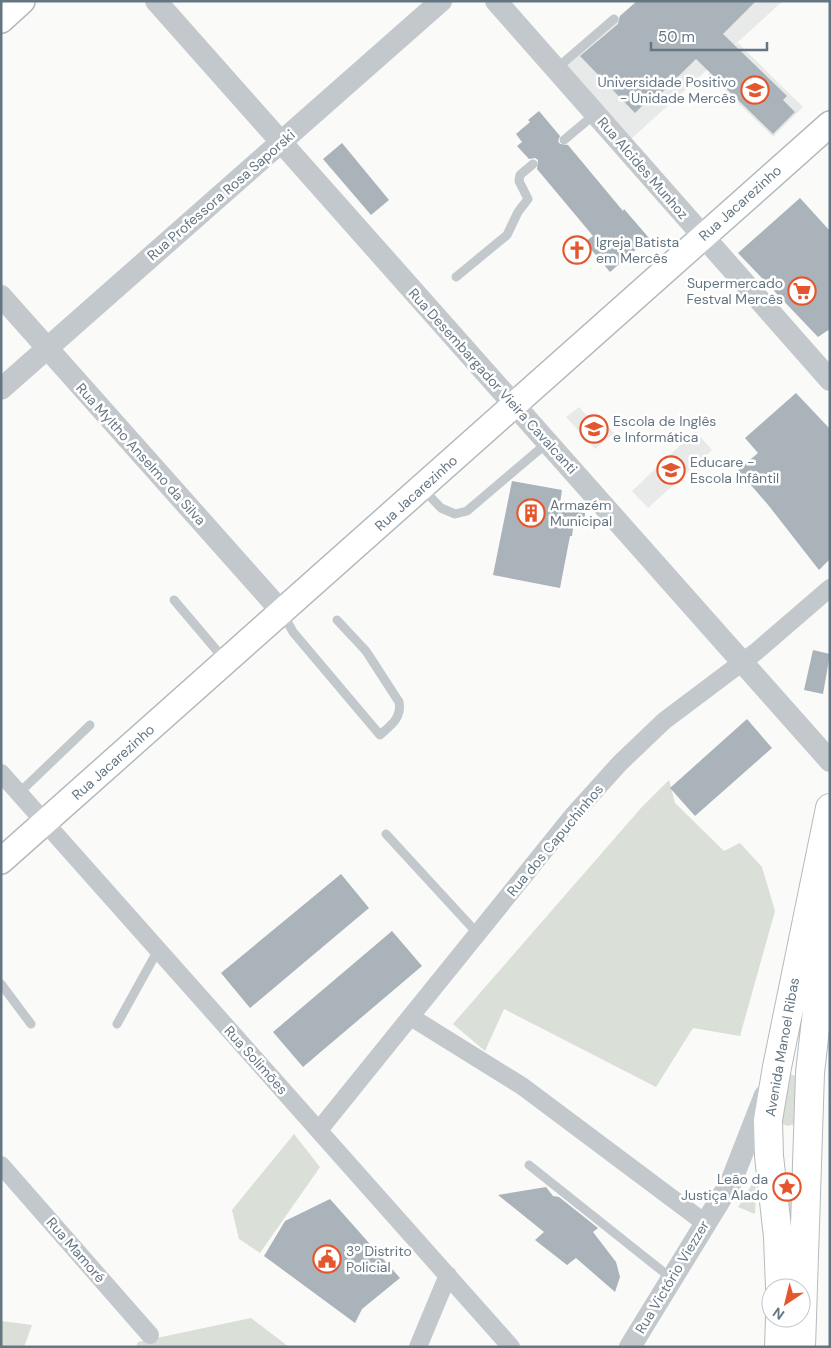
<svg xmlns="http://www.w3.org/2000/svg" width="831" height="1348" viewBox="0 0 831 1348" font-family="'DM Sans',sans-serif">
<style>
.built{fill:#e8e9e9}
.green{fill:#dadfd7}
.building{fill:#aab3b9}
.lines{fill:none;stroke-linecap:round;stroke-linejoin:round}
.secondary-casing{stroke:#b3babf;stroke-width:28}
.primary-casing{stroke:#b5babe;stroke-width:30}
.service{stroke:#c3c8cc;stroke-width:9}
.minor{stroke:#c3c8cc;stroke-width:18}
.tertiary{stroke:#c3c8cc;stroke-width:22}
.secondary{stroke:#fff;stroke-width:25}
.primary{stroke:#fff;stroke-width:28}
.labels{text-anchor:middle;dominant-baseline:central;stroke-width:5;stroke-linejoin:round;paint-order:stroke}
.poi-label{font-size:14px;fill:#657683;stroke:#fff;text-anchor:start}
.street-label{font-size:14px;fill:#657683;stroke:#fff}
</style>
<rect width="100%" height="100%" fill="#fafaf8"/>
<path class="built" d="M 637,1 L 783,1 L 630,140 L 558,69 Z
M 738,43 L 803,107 L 773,137 L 708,74 Z
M 579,407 L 596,425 L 604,423 L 614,433 L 595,449 L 566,417 Z
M 695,431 L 712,450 L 648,508 L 632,491 Z"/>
<path class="green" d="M 669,780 L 675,803 L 724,851 L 740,843 L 762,867 L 775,911 L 740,1036 L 693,1028 L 656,1087 L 504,1009 L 485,1051 L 453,1024 L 641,808 Z
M 786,1074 L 793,1075 L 799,1079 L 796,1124 L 787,1126 L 781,1123 Z
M 294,1134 L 320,1167 L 260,1253 L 239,1239 L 232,1210 Z
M 785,1174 L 794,1176 L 795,1261 L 781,1180 Z
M 757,1176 L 755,1214 L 738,1207 Z
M 251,1318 L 289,1347 L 136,1347 L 138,1342 Z
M 1,1321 L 32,1325 L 24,1347 L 1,1347 Z"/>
<path class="building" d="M 637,1 L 756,1 L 723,34 L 787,96 L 783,100 L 795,112 L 773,134 L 696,59 L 651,103 L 648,100 L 635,113 L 580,56 L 618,24 L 620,16 Z
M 539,111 L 560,136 L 558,141 L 560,144 L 568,145 L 623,211 L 624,209 L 649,238 L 610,272 L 585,242 L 593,236 L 537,169 L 538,160 L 535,158 L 529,159 L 517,146 L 522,142 L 516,134 L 530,122 L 528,120 Z
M 342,143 L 389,200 L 371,215 L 323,159 Z
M 800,198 L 830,231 L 830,329 L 818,337 L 738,253 Z
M 796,393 L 830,429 L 830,559 L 819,570 L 769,506 L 738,470 L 758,453 L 745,438 Z
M 512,481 L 562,490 L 559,510 L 585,513 L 584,528 L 573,528 L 572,536 L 570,536 L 560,588 L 493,575 Z
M 813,650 L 830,654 L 823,694 L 804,690 Z
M 747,719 L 772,748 L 695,816 L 670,788 Z
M 341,874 L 369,908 L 250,1008 L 221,973 Z
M 392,931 L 422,966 L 303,1067 L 273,1032 Z
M 546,1187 L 553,1196 L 559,1197 L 598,1228 L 593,1232 L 616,1262 L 620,1277 L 615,1292 L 576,1258 L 567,1265 L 535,1240 L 544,1232 L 498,1195 Z
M 330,1199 L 400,1278 L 362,1309 L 355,1323 L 264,1256 L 285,1221 Z"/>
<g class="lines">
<g class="secondary-casing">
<path id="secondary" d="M 1,20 L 22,1
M 1,861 L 830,124"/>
</g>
<g class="primary-casing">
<path id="primary" d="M 780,1288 L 778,1237 L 769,1156 L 768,1120 L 777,1067 L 830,808
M 779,1347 L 780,1318
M 801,1347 L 810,1073 L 830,895"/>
</g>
<path class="service" d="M 556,69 L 614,19
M 564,140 L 595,114
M 456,277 L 507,235 L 518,212 L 528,199 L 519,181 L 520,175 L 533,164
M 423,489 L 441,508 L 455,514 L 467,511 L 547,443
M 174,600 L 224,659
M 282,612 L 293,632 L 380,735 C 391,725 402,718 399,702 L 366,651 L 337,620
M 19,793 L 90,725
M 386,834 L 478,934
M 1,984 L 31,1024
M 117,1024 L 158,950
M 529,1165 L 671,1278"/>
<path class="minor" d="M 1,773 L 511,1347
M 411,1017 L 522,1086 L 705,1223
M 319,1130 L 574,814 L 620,763 L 664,721 L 757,651 L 830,588
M 1,1165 L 150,1335
M 418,1347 L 448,1275"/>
<path class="tertiary" d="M 156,1 L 830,761
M 496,1 L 830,380
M 1,296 L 282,612
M 1,389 L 441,1
M 630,1347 L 731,1182 L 765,1095"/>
<use href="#secondary" class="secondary"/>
<use href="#primary" class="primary"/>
</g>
<defs>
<g id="university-ring" transform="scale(1.4375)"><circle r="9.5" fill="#fff" stroke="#e4572e" stroke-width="1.5"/><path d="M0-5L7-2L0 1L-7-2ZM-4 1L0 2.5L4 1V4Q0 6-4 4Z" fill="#e4572e"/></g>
<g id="church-ring" transform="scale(1.4375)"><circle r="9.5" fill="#fff" stroke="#e4572e" stroke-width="1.5"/><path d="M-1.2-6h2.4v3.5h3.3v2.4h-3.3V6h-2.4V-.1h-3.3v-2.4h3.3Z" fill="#e4572e"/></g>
<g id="supermarket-ring" transform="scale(1.4375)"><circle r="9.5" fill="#fff" stroke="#e4572e" stroke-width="1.5"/><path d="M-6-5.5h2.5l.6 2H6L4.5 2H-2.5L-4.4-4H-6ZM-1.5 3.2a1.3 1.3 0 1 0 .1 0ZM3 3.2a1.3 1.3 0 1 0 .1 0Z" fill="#e4572e"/></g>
<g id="school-ring" transform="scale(1.4375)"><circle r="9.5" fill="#fff" stroke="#e4572e" stroke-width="1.5"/><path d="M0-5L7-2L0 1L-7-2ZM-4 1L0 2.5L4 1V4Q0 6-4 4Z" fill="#e4572e"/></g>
<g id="building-ring" transform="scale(1.4375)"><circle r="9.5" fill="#fff" stroke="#e4572e" stroke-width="1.5"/><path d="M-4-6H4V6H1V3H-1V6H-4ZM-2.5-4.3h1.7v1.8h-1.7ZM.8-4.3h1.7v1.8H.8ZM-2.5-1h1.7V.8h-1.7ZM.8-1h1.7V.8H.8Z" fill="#e4572e"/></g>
<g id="sight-ring" transform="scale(1.4375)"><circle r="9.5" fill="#fff" stroke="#e4572e" stroke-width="1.5"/><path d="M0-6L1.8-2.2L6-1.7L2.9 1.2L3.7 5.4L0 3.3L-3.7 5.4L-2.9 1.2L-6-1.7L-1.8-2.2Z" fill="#e4572e"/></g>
<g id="civic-ring" transform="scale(1.4375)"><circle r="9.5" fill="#fff" stroke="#e4572e" stroke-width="1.5"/><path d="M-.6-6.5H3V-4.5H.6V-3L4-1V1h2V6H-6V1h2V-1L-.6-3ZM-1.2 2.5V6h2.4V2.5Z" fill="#e4572e"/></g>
</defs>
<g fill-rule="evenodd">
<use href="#university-ring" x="755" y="90"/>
<use href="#church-ring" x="577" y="250"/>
<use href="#supermarket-ring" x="802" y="291"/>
<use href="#school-ring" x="594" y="429"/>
<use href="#school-ring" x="671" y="470"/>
<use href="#building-ring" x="531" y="513"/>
<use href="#sight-ring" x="787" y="1187"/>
<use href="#civic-ring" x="327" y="1259"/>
</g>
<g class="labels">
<g class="poi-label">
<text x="736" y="82" text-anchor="end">Universidade Positivo<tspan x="736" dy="16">- Unidade Mercês</tspan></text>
<text x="596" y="242">Igreja Batista<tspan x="596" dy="16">em Mercês</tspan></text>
<text x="783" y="283" text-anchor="end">Supermercado<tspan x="783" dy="16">Festval Mercês</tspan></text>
<text x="613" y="421">Escola de Inglês<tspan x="613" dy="16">e Informática</tspan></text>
<text x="690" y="462">Educare -<tspan x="690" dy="16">Escola Infântil</tspan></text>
<text x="550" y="505">Armazém<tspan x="550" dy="16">Municipal</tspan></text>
<text x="768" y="1179" text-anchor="end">Leão da<tspan x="768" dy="16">Justiça Alado</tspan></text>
<text x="346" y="1251">3º Distrito<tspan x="346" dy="16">Policial</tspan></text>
</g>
<g class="street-label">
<text transform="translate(643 168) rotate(49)">Rua Alcides Munhoz</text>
<text transform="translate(221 195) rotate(-41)">Rua Professora Rosa Saporski</text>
<text transform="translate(740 203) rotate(-42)">Rua Jacarezinho</text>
<text transform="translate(493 381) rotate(48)">Rua Desembargador Vieira Cavalcanti</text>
<text transform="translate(141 454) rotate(48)">Rua Myltho Anselmo da Silva</text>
<text transform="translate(416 493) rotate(-42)">Rua Jacarezinho</text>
<text transform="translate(113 762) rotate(-42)">Rua Jacarezinho</text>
<text transform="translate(555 840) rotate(-50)">Rua dos Capuchinhos</text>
<text transform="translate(782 1047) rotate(-80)">Avenida Manoel Ribas</text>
<text transform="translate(256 1060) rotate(48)">Rua Solimões</text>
<text transform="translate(76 1250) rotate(49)">Rua Mamoré</text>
<text transform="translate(672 1277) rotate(-59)">Rua Victório Viezzer</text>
</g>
</g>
<rect width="831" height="1348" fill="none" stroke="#657683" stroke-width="5"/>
<g transform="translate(786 1303) rotate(215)"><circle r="24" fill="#ffffff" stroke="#c1c8cd"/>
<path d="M0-4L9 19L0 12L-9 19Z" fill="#e4572e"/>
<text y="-8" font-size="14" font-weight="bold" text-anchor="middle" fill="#657683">N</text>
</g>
<path d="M651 42v8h116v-8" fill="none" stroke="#657683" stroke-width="2.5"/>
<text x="658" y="42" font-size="15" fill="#657683" stroke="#ffffff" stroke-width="4" paint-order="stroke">50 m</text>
</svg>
